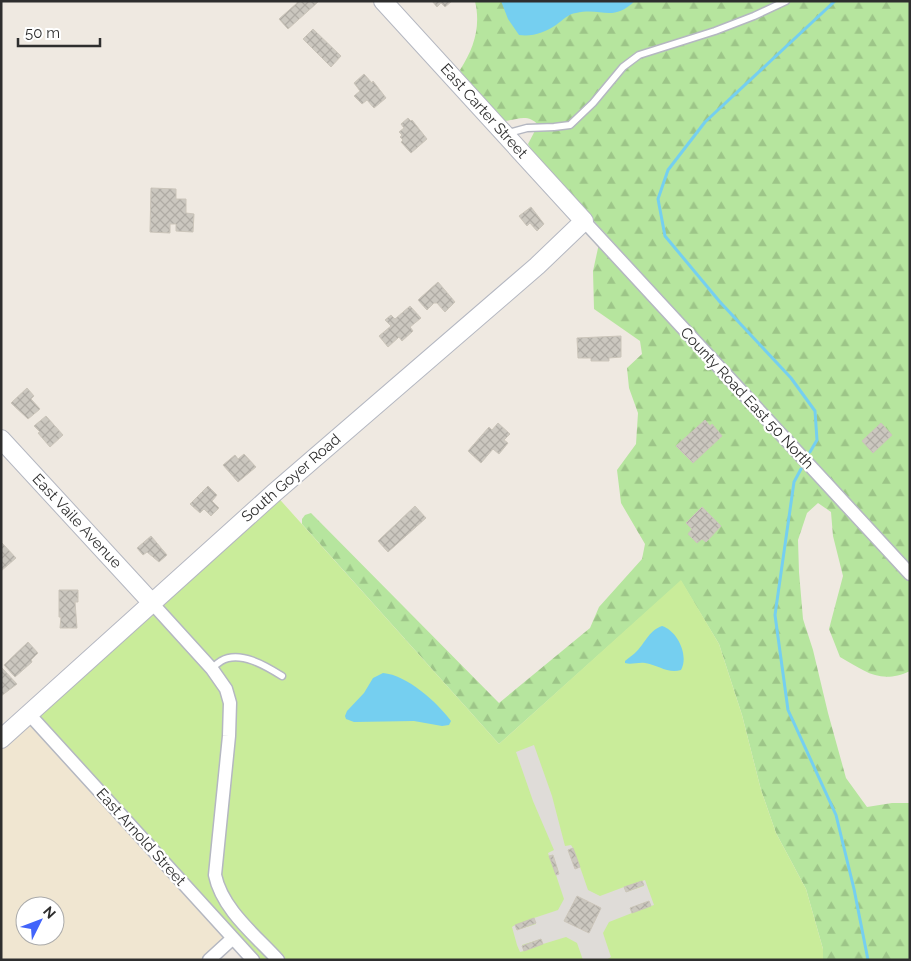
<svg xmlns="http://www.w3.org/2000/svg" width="911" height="961" viewBox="0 0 911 961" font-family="Raleway,sans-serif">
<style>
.education{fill:#f0e6d1;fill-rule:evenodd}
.forest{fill:url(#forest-firs)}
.pitch{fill:#c9ec9a}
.plaza{fill:#dfdcd8}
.water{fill:#75cff0}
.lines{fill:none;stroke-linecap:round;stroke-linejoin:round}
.stream{stroke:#75cff0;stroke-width:3}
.building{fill:url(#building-cross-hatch);stroke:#cbc5ba}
.lane-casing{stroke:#b4b7c1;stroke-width:9}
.street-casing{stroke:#b4b7c1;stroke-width:15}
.secondary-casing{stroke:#b4b7c1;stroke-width:20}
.lane{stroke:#fff;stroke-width:6}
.street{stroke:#fff;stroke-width:12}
.secondary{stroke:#fff;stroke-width:18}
.labels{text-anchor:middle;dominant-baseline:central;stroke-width:4.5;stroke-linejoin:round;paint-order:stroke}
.street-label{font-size:15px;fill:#2e2e2e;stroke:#fff}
</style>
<defs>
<pattern id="forest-firs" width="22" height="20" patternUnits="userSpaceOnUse" patternTransform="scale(1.25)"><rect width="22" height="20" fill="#b6e59e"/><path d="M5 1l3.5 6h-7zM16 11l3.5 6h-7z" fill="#9dc588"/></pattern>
<pattern id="building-cross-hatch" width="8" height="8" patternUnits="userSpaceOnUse" patternTransform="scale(1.25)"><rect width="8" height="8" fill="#cbc7bf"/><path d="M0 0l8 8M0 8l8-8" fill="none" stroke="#afaba4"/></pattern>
</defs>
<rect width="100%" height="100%" fill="#efe9e1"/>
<path class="education" d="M 29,714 L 233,938 L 209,960 L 1,960 L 1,739 ZM 25,906 L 55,906 L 55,936 L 25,936 Z"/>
<path class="forest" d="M 475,1 L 910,1 L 910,566 L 537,159 L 528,144 L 538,125 C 528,113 517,120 504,121 L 470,85 L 460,70 C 474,48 481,27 475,1 Z
M 600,239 L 910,574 L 910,671 C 880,685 865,671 840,657 L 829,629 L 843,576 L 833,536 L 831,512 L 818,503 L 807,513 L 798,540 L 799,572 L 803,619 L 813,650 L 828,713 L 846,778 L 867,807 L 892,803 L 910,803 L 910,960 L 823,960 L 823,949 L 806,889 L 776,833 L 761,790 L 742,715 L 719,644 L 681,581 L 499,744 L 302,524 L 302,519 L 305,515 L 311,513 L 499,703 L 590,628 L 599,607 L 642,559 L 645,544 L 621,503 L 617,470 L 636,444 L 638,413 L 629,388 L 627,368 L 642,354 L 640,341 L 594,309 L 593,271 Z"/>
<path class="pitch" d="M 274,493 L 499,744 L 681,580 L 719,644 L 742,715 L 761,790 L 776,833 L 806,889 L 823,949 L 823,960 L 253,960 L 29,714 Z"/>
<path class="plaza" d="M 534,745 L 552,796 L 565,846 L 571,845 L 573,848 L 568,850 L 575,868 L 580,867 L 588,890 L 600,896 L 624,887 L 626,892 L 644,886 L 642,881 L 645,880 L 654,905 L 651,906 L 649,901 L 630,908 L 632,913 L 609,922 L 603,933 L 611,957 L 606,960 L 583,960 L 577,943 L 566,937 L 543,944 L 541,939 L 522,945 L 524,951 L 520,952 L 517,945 L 512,927 L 515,925 L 517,930 L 536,924 L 534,918 L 558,910 L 564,899 L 556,875 L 559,873 L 553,855 L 549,856 L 548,853 L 554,850 L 533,801 L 516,752 Z"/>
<path class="water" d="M 501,1 L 635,1 C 611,23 603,7 576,13 C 568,14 563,20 556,25 C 545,32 533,37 519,35 L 508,19 Z
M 662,626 C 678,631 689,656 681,670 C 668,674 658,665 645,663 C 638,662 631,665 625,663 L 625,661 C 628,658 632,656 635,653 C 645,644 648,631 662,626 Z
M 383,673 C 407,675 437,702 451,721 L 449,725 L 442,726 L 414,721 L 354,722 L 346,719 L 345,716 L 347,711 L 364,693 L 373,678 Z"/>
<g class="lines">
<path class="stream" d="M 810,452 L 817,440 L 815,411 L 791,378 L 720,302 L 665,236 L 658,199 L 668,170 L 705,122 L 835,1
M 801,469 L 794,482 L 775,615 L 788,710 L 836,815 L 854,889 L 868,960"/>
</g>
<path class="building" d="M 317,1 L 318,2 L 288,29 L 279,19 L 297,3 L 297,1 Z
M 432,1 L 452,1 L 445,7 L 441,3 L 437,7 Z
M 313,29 L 341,56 L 331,67 L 303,39 Z
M 364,74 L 372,83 L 373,81 L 386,98 L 374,108 L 367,100 L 362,104 L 354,96 L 360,91 L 354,83 Z
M 408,118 L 411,121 L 412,120 L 427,139 L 411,153 L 401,142 L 403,140 L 400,137 L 402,135 L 399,132 L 404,128 L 401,124 Z
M 151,188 L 176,189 L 176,199 L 186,199 L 186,213 L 194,214 L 193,232 L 176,231 L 176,224 L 170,224 L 170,233 L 150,232 Z
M 531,207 L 544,224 L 537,231 L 530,223 L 527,226 L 519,216 Z
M 438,282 L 455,302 L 445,312 L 437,303 L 434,303 L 427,310 L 418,300 Z
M 410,306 L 421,318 L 410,327 L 413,331 L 402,341 L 399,337 L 388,347 L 379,336 L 391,326 L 385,320 L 391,315 L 395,319 Z
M 621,336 L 621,357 L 609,358 L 609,361 L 591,361 L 591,358 L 578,358 L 577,338 Z
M 27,388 L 34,396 L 31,399 L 40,409 L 28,419 L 11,403 Z
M 46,416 L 63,435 L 50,447 L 38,433 L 40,432 L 34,426 Z
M 705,420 L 710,426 L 712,424 L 722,436 L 693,463 L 676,446 Z
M 498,423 L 510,434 L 504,440 L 508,443 L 499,454 L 493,449 L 481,463 L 468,451 L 489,427 L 492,430 Z
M 881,423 L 892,435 L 873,453 L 862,441 Z
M 244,454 L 256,467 L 238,482 L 223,465 L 235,455 L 238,459 Z
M 208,486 L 217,495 L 212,501 L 219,508 L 211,516 L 204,509 L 200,513 L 190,504 Z
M 415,506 L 426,518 L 388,552 L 378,541 Z
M 702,507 L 721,526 L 706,542 L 702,539 L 697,543 L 688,534 L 692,529 L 686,523 Z
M 151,536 L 167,555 L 159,562 L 147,552 L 143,555 L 137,548 Z
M 2,543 L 16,558 L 1,571 L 1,544 Z
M 59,590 L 78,590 L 78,602 L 75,602 L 77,628 L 60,628 L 61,617 L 59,617 Z
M 28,642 L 38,653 L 31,660 L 32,662 L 15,677 L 4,665 Z
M 2,668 L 17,684 L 1,696 L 1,669 Z
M 573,848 L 580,867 L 575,869 L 568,850 Z
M 553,855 L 559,874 L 556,875 L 549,856 Z
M 642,881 L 644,885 L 626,892 L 624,887 Z
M 577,896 L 601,908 L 589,933 L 564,921 Z
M 649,901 L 651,906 L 632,913 L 630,908 Z
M 534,918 L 536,923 L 517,930 L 515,925 Z
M 541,939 L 543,944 L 524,951 L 522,946 Z"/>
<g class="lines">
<g class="lane-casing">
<path id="lane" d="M 505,134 L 527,128 L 554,127 L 570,125 L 593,103 L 623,67 L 639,55 L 715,31 L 754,16 L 786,1
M 212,669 C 214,666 218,663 221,661 C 240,650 266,666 282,676"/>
</g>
<g class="street-casing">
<path id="street" d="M 584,221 L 910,574
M 152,603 L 212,669 L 226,689 L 230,703 L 229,736 L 215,875 C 222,909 255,935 278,960
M 29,714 L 253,960
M 209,960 L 233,938"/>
</g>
<g class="secondary-casing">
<path id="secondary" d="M 1,439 L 152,603
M 1,739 L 274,493 L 537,266 L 584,221 L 383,1"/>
</g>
<use href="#lane" class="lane"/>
<use href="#street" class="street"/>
<use href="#secondary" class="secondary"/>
</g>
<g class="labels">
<g class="street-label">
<text transform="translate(484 111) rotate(48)">East Carter Street</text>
<text transform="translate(747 398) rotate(47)">County Road East 50 North</text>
<text transform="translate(291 478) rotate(-41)">South Goyer Road</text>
<text transform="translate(77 521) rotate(47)">East Vaile Avenue</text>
<text transform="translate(141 837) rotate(48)">East Arnold Street</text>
</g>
</g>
<rect width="911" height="961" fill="none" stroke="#2e2e2e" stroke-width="5"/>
<g transform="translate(40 921) rotate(48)"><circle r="24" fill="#ffffff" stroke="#ababab"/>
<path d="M0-4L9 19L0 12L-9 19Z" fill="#4264fb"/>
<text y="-8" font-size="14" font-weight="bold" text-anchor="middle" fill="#2e2e2e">N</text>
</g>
<path d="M18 38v8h82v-8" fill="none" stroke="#2e2e2e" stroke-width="2.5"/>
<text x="25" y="38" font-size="15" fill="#2e2e2e" stroke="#ffffff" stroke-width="4" paint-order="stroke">50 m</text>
</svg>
